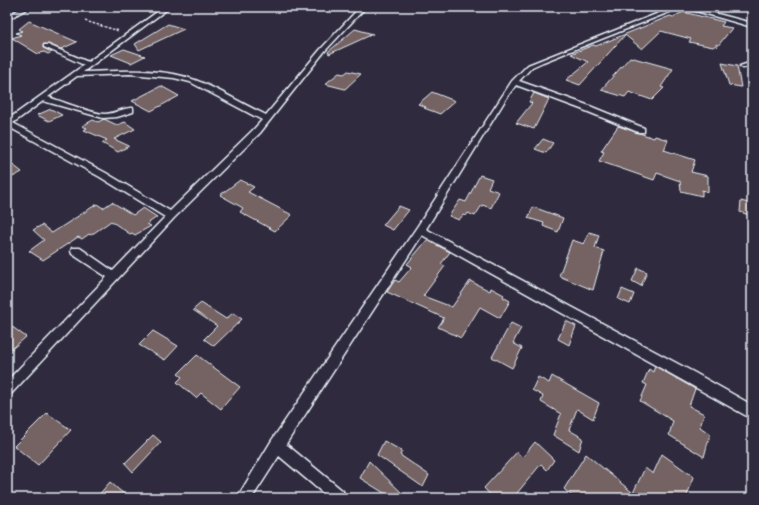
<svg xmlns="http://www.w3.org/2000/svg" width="759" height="505" viewBox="0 0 759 505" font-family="'Playpen Sans',sans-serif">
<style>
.building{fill:#756262;stroke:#e8f1f8}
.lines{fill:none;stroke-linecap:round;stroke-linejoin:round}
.street-casing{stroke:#e8f1f8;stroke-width:3}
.path{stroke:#e8f1f8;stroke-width:1.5;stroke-dasharray:2.5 1.5;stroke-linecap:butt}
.street{fill:#2f2a3d;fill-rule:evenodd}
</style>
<rect width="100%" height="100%" fill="#2f2a3d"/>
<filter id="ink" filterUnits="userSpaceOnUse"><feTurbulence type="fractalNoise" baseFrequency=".025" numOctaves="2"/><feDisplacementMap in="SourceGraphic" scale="8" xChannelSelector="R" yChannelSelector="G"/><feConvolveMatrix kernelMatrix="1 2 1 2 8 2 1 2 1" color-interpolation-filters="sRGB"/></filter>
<g filter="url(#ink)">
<path class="building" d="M 683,12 L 724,22 L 721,26 L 732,28 L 717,47 L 717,44 L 713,47 L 689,42 L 691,39 L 661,31 L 642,49 L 625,35 L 580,85 L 566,80 L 588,62 L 571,54 L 593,45 L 596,46 L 670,16 L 673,17 Z
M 29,21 L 77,42 L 61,49 L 44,44 L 43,48 L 52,52 L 48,54 L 44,52 L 38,54 L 12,38 L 21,35 L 16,33 L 22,31 L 19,29 Z
M 168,24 L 184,29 L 139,50 L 135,44 Z
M 355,29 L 373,34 L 329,54 L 328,52 Z
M 124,49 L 145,56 L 131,63 L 111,55 Z
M 630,57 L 673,69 L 661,87 L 664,88 L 652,100 L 629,92 L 625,97 L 601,90 Z
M 722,63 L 737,66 L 741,87 L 729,85 Z
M 348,71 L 361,74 L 345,89 L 325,84 L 339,73 L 344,74 Z
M 161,86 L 179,96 L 151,111 L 132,101 Z
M 432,92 L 455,101 L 440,114 L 424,108 L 426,107 L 418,104 Z
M 534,93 L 549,99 L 534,129 L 516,123 L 532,103 L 529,102 Z
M 51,109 L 62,115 L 49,121 L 37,115 Z
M 104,119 L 117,125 L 125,122 L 135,129 L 114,139 L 129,146 L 118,152 L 102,143 L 107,140 L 84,130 L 87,128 L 82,126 L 93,120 L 98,122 Z
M 618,126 L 654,138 L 655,136 L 668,140 L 664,150 L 695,160 L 691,172 L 708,176 L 708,192 L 702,190 L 702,196 L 681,191 L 680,181 L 657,173 L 654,180 L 599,161 L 604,152 L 601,151 Z
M 543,139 L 553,143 L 546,153 L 535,149 Z
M 13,165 L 22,172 L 7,180 L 7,168 Z
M 480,175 L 492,179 L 488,188 L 499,192 L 491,208 L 482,205 L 475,216 L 468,213 L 466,216 L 463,215 L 459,220 L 449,216 L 460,200 L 466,202 Z
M 240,180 L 254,187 L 248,192 L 292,215 L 275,231 L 240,212 L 243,208 L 220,195 Z
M 741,201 L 752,204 L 752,216 L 740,212 Z
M 112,202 L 133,215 L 143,208 L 157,217 L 147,224 L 151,226 L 135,235 L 132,233 L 130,234 L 111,221 L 91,235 L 89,234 L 82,239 L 78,237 L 43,260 L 29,251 L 44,240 L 33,230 L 42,225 L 52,233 L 97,204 L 103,208 Z
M 399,206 L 409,210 L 393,230 L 383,225 Z
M 533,207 L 563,218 L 558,232 L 543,226 L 544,223 L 528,218 Z
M 589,232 L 599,235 L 595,248 L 604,251 L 593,290 L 559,276 L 572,240 L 584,244 Z
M 427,240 L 450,252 L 441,264 L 445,266 L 423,296 L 452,307 L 470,281 L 490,291 L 491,288 L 504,295 L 503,297 L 510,301 L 500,318 L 480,307 L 461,338 L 438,327 L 444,318 L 387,292 L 395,280 L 399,282 L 412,267 L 407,264 Z
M 638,268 L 647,272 L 641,286 L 632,281 Z
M 622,289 L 634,294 L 630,304 L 618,299 Z
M 201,303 L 226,319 L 233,313 L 242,319 L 214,346 L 204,339 L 217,326 L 193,310 Z
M 566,321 L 576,326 L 569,345 L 558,339 Z
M 7,323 L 26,337 L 7,353 Z
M 511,323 L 521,328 L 513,343 L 522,348 L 512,368 L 492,357 Z
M 153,331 L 178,346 L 165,360 L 139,345 Z
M 197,355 L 240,387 L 221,409 L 201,393 L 196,398 L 177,382 L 182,377 L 178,374 Z
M 655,366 L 695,389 L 689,406 L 704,414 L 700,427 L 710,434 L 704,457 L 669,435 L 673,421 L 640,401 L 647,385 L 643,383 L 649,369 L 653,372 Z
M 552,376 L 599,403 L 593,419 L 577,409 L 569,430 L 583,438 L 579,451 L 553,435 L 561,414 L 541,402 L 543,396 L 532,390 L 538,377 L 549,383 Z
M 47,413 L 71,430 L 38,465 L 14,446 Z
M 153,435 L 161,442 L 133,472 L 125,463 Z
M 384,441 L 402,451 L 400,455 L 429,475 L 423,487 L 377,455 Z
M 535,442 L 554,460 L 547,470 L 541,464 L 513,498 L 493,498 L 484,488 L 517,452 L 522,458 Z
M 586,454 L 633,493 L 645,468 L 653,474 L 662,454 L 694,477 L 686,498 L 574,498 L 564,489 Z
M 369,461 L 407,498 L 392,498 L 360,478 Z
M 110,482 L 118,489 L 129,498 L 96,498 Z"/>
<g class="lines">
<g class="street-casing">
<path id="street" d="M 23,7 L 30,7 L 7,20 L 7,16 Z
M 164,7 L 170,7 L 83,72 C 118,71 162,67 195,80 C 219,89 242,104 266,115 L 320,50 L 360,7 L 366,7 L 324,52 L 260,133 L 174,218 L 11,394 L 7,396 L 7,381 L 107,277 L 72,254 L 71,251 L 72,248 L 80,248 L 113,271 L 165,217 L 100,177 L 7,126 L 7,120 L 84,65 L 44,47 L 44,45 L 48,45 L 88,62 ZM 130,74 L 174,78 L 190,82 L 262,120 L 254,129 L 170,211 L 106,173 L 13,123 L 43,101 L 103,118 L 117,117 L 133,112 L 133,108 C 124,107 114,114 105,114 C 93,114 61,101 48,97 L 77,76 Z
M 674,7 L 682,7 L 543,62 L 532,67 L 519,81 L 587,105 L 644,128 L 644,132 L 638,132 L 581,109 L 516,85 L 507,97 L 426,229 L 695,373 L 752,405 L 752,419 L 422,235 L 286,444 L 343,491 L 345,498 L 329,498 L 279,456 L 252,498 L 237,498 L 272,440 L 417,227 L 512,81 L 528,65 Z
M 682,7 L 691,7 L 752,23 L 752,27 Z
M 752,62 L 752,66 L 743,68 L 740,66 Z"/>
</g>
<path class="path" d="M 85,21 L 119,31"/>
<use href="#street" class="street"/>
</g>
</g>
<rect width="759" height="505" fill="none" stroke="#2f2a3d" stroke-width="24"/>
<rect x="12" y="12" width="735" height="481" fill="none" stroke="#e8f1f8" stroke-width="1.5" filter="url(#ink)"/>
</svg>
